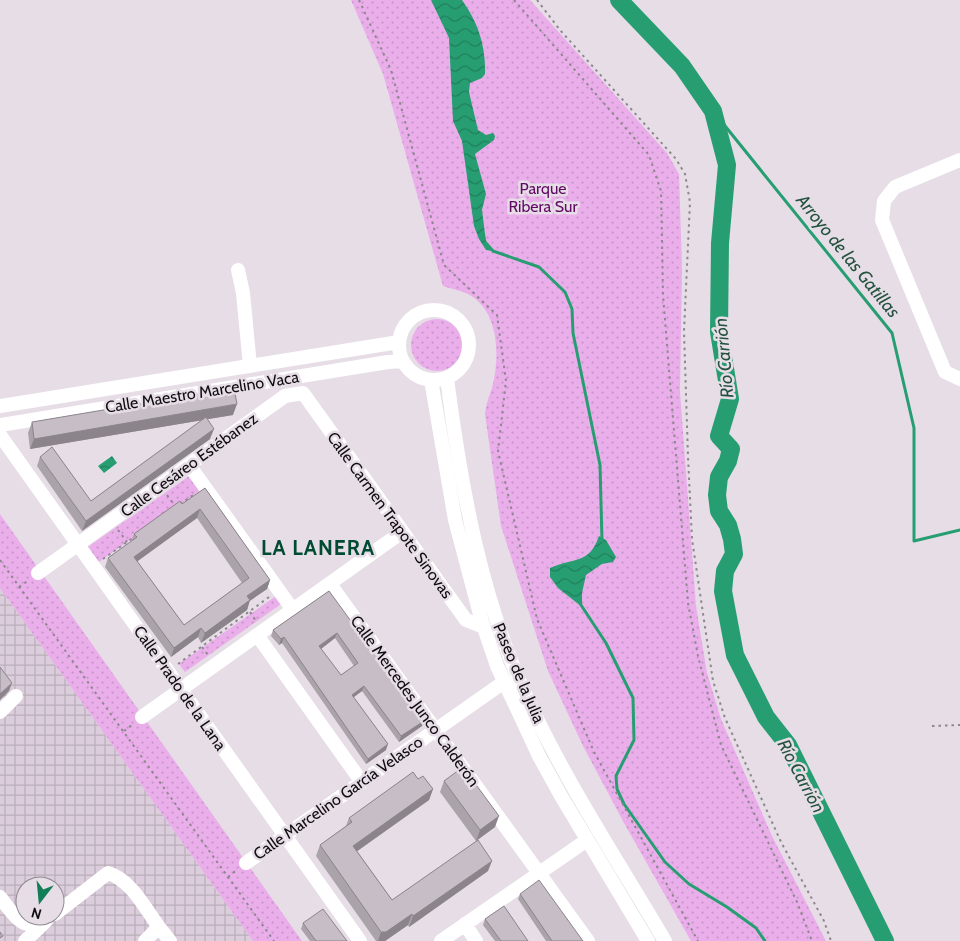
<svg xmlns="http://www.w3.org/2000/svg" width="960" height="941" viewBox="0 0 960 941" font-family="Cabin,sans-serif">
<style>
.industrial{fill:url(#industrial-grid);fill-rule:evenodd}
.green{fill:url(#green-dots)}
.water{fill:url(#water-waves)}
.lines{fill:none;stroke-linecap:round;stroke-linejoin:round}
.stream{stroke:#279e72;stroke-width:3}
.river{stroke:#279e72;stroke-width:18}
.path{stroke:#8e878e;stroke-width:2;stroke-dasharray:2.5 4;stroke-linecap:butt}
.minor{stroke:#fff;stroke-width:14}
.wall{fill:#aaa3aa;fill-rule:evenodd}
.shaded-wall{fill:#8b848b}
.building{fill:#c6bdc6;stroke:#8b848b;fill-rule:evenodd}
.labels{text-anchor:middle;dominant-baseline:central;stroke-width:5;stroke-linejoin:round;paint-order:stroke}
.park-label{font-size:16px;fill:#610b65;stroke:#e6dde6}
.street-label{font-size:16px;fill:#0f0c0f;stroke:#e6dde6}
.water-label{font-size:18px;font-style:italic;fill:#25523e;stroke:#e6dde6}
.district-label{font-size:21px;font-weight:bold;letter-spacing:1px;fill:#004b32;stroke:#e6dde6}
</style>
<defs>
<pattern id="industrial-grid" width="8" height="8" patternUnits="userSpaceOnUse" patternTransform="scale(1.25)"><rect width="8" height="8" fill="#dbcddb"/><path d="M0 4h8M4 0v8" fill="none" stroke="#bbafbb"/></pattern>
<pattern id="green-dots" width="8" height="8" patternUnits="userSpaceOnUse" patternTransform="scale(1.25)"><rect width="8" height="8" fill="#eaafeb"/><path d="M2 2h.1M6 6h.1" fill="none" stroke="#c895c8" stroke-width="1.8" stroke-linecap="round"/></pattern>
<pattern id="water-waves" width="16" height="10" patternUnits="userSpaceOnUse" patternTransform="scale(1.25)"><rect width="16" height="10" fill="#279e72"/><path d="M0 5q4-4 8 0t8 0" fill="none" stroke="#207f5c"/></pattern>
</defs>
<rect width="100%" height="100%" fill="#e6dde6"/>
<path class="industrial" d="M 0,588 L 253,941 L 0,941 ZM 25,886 L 55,886 L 55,916 L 25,916 Z"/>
<path class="green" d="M 351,0 L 530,0 L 667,153 L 679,174 L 682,268 L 680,392 L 696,606 L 707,673 L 721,719 L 772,836 L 826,941 L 691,941 L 624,823 L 583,746 L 548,671 L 501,526 L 485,414 C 486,404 489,397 492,388 C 500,358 500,311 468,294 C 460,290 451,289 443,286 L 383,74 Z
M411 345a26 26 0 1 1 52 0a26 26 0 1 1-52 0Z
M 195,472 L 205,487 L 93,566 L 82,551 Z
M 0,514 L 302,941 L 253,941 L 0,588 Z
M 276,596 L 281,604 L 185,672 L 179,664 Z"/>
<path class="water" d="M 431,0 L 462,0 C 478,22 486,46 485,74 L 482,78 L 470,83 L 469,92 L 478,130 L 486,135 L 493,133 L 495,136 L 494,140 L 475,154 L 486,194 L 482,210 L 485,234 L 487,245 L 493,251 L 486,250 L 479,239 L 474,226 L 462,141 L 453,121 L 449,38 Z
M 112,456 L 117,463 L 104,473 L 98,466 Z
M 599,536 L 606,540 L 616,557 L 613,562 L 602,564 L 586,575 L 582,593 L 582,607 L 558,588 L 550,577 L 550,568 C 574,557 589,565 599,536 Z"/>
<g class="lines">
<path class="stream" d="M 713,111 L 892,333 L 914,428 L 914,541 L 960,530
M 486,243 L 493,251 L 539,267 L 565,292 L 572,309 L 573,333 L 600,465 L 602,541
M 581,605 L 606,643 L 633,698 L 634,740 L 616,776 L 617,789 L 624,804 L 665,862 L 689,884 L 727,907 L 756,928 L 765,941"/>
<path class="river" d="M 619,0 L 682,66 L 713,111 L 727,165 L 720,243 L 719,332 L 730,399 L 719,436 L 731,449 L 728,461 L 719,477 L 717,495 L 719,511 L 728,525 L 732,539 L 734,554 L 725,571 L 723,591 L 735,655 L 766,717 L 788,745 L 885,941"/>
<path class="path" d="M 359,0 L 391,70 L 444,265 L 497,315 L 506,381 L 498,451 L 537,619 L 594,752 L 698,941
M 514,0 L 649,155 L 661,191 L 663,295 L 688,603 L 698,656 L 721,745 L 797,902 L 812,941
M 537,0 L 560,30 L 676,159 L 685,174 L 690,202 L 684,331 L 688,457 L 692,539 L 713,681 L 725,718 L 781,842 L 824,921 L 831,941
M 167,495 L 175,506
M 180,504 L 195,494
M 118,530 L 127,542
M 103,559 L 134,537
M 0,560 L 274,941
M 19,587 L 29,580
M 250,612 L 256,621
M 202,647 L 208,655
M 178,664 L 269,597
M 932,726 L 960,725
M 124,731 L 132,725
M 228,877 L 238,869"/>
<path class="minor" d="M 960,160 L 895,187 L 884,201 L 882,220 L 945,372 L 960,379
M 238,270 L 243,293 L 250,366
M399 345a35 35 0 1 1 70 0a35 35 0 1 1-70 0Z
M 447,378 C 461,487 481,600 528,700 C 567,784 618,861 665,941
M 431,380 L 455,520 L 482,622 L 497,666 L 539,756 L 561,796 L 648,941
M 0,406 L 399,342
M 0,425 L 388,362 L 403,361
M 0,435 L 360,941
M 189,465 L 293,610
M 38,573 L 285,396 L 303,393 L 466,620 L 484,627
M 330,584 L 588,941
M 257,635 L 361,781
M 0,712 L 16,696
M 142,717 L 402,532
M 246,863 L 504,682
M 0,897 C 13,914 23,933 46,921
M 55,914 L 108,873 C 131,880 145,908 159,927 L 145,941
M 465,924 L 476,941
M 159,927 L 170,941
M 25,941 L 44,923
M 441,941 L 587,840"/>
</g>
<path class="wall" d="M 233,415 L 207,419 L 210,439 L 82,531 L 37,466 L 40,457 L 91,501 L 203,420 L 30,449 L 28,433 L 32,422 Z
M 205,488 L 270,580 L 267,589 L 250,600 L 247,610 L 201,643 L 198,637 L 171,657 L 105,567 L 108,558 L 131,542 L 134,534 L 182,504 ZM 197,518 L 242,583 L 184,625 L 137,561 Z
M 329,591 L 422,726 L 399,742 L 362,691 L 353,697 L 386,750 L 366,764 L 282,643 L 279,645 L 271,636 L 273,630 ZM 335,638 L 354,666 L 341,675 L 321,649 Z
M 418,779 L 433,789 L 429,800 L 357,851 L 392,900 L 488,871 L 409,927 L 408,925 L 385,941 L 376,941 L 316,856 L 320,845 L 346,826 L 349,818 Z
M 444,781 L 495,827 L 476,841 L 440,792 Z
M 520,894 L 583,941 L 546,941 L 518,899 Z
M 485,919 L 528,941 L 495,941 L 483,925 Z
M 303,923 L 347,941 L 310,941 L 301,929 Z"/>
<path class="shaded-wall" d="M 237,404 L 233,415 L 30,449 L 34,439 Z
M 214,429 L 210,439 L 82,531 L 86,521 Z
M 200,509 L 197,518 L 131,566 L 134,557 Z
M 270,580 L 267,589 L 244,605 L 247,596 Z
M 250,600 L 247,610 L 201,643 L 205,633 Z
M 201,628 L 198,637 L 171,657 L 174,648 Z
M 337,633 L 335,638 L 317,652 L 319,646 Z
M 284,637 L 282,643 L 279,645 L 281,639 Z
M 12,683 L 9,691 L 0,700 L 0,694 Z
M 364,686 L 362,691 L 350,700 L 352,695 Z
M 424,721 L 422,726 L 399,742 L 401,736 Z
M 388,744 L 386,750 L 366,764 L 368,759 Z
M 433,789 L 429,800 L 349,857 L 353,846 Z
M 499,816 L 495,827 L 476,841 L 480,830 Z
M 492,861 L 488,871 L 409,927 L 413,916 Z
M 412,914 L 408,925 L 385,941 L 378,941 L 381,932 Z"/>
<path class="building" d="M 234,388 L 237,404 L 34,439 L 32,422 Z
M 206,417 L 214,429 L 86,521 L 40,457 L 52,447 L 91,501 Z
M 205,488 L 270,580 L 247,596 L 250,600 L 205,633 L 201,628 L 174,648 L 108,558 L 137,537 L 134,534 L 180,501 L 182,504 ZM 200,509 L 249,578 L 184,625 L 134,557 Z
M 329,591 L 424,721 L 401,736 L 364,686 L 352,695 L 388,744 L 368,759 L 284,637 L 281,639 L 273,630 ZM 337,633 L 358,663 L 341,675 L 319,646 Z
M 0,667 L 12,683 L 0,694 Z
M 463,767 L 499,816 L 480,830 L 444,781 Z
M 413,772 L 418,779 L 423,776 L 433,789 L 353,846 L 392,900 L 478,840 L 492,861 L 413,916 L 412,914 L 386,932 L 381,932 L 320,845 L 352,822 L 349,818 Z
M 539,880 L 583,941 L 552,941 L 520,894 Z
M 504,906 L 528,941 L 501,941 L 485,919 Z
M 323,909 L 347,941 L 316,941 L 303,923 Z
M 0,932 L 3,936 L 0,938 Z"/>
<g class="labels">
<g class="park-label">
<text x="543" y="188">Parque<tspan x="543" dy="18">Ribera Sur</tspan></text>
</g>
<g class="street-label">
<text transform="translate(202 392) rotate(-9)">Calle Maestro Marcelino Vaca</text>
<text transform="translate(189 465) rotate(-36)">Calle Cesáreo Estébanez</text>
<text transform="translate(390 515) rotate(54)">Calle Carmen Trapote Sinovas</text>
<text transform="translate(519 673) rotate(67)">Paseo de la Julia</text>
<text transform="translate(180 688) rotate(55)">Calle Prado de la Lana</text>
<text transform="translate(415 701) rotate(54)">Calle Mercedes Junco Calderón</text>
<text transform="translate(338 798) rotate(-35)">Calle Marcelino García Velasco</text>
</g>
<g class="water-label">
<text transform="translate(848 256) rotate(51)">Arroyo de las Gatillas</text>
<text transform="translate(724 358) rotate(-95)">Río Carrión</text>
<text transform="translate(801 776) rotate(62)">Río Carrión</text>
</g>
<g class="district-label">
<text x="318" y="547">LA LANERA</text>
</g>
</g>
<g transform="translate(40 901) rotate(196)"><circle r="24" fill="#e6dde6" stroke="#908990"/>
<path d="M0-4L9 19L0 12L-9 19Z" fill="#137d58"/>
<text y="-8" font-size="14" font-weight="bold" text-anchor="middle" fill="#0f0c0f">N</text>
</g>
</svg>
